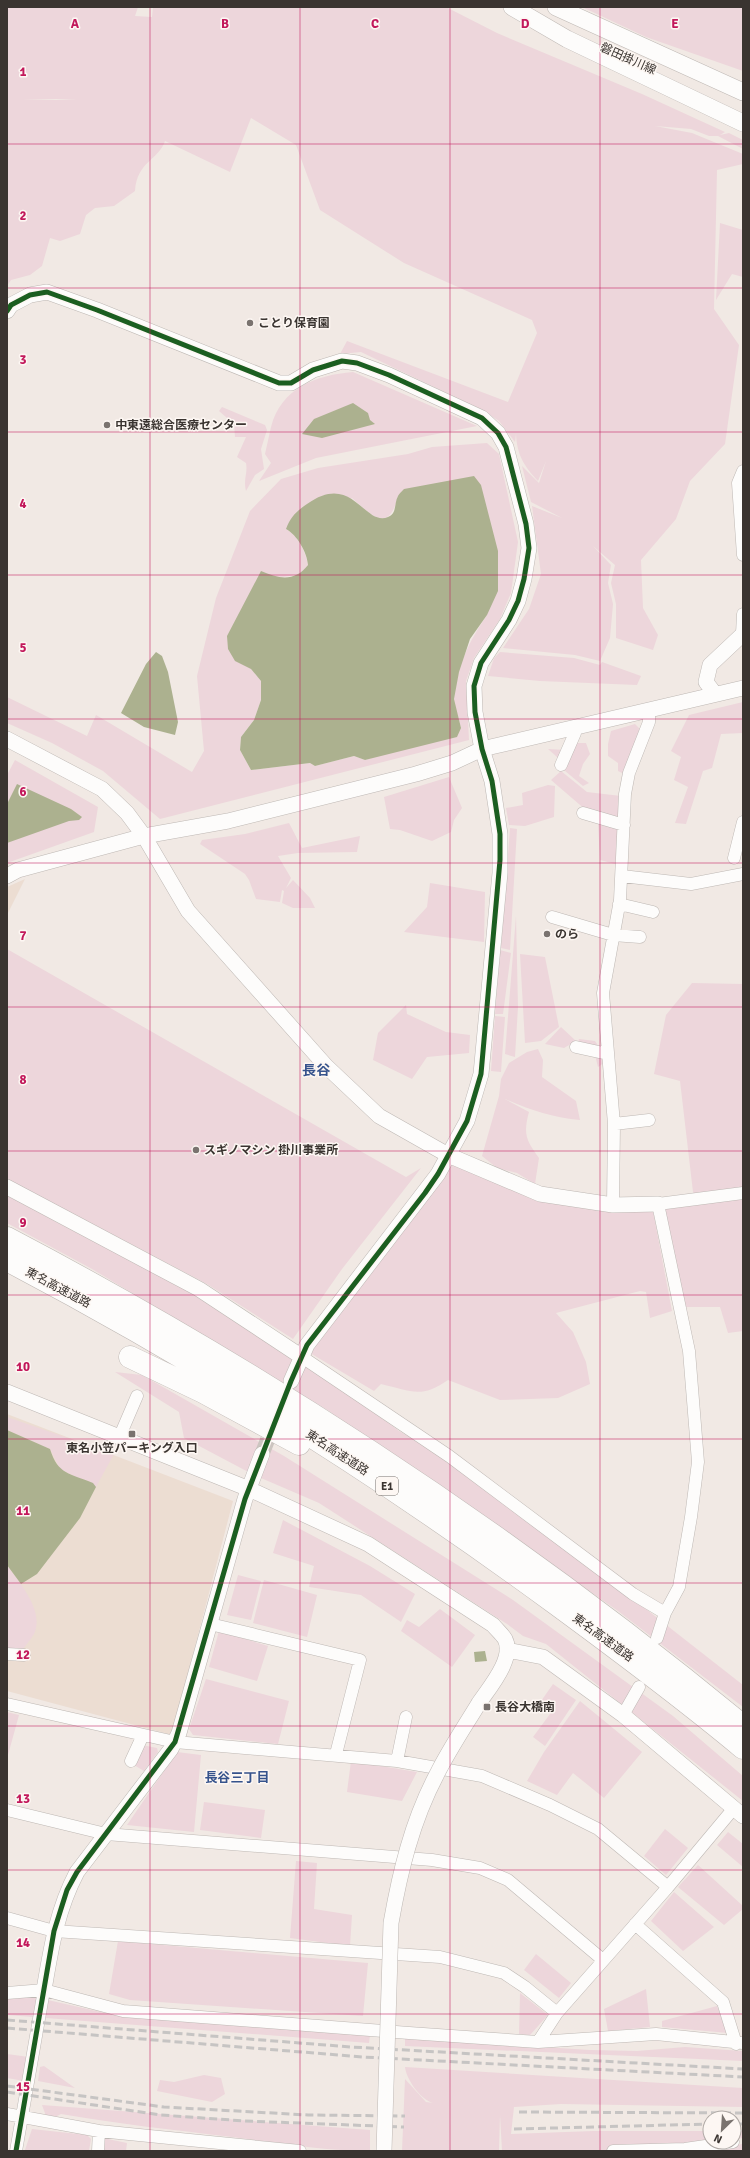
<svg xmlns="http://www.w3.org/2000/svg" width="750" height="2158" viewBox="0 0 750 2158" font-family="Signika,'Noto Sans JP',sans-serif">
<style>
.built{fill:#ecddd2}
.green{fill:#edd6db;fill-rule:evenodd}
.water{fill:#acb18f}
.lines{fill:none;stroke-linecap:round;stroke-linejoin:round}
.tertiary-tunnel{stroke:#ccc5c0;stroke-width:15;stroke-dasharray:15 8;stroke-linecap:butt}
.minor-casing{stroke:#beb8b4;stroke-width:13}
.tertiary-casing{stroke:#beb8b4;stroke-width:16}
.secondary-casing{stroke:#beb8b4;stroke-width:18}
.motorway-casing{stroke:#beb8b4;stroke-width:23}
.minor{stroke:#fdfcfb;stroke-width:12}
.tertiary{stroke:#fdfcfb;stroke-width:15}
.secondary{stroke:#fdfcfb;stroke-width:17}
.motorway{stroke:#fdfcfb;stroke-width:22}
.rail{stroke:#c6c4c3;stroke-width:3;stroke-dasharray:8 4;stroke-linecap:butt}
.tertiary-bridge-casing{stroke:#beb8b4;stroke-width:16;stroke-linecap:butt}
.tertiary-bridge{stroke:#fdfcfb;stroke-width:15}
.cycleway-casing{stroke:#fdf7f3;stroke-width:8}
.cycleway{stroke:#1b5e20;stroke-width:5}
.grid{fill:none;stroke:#c2185b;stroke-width:1;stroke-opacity:0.55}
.poi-dot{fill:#7a736f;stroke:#fdf7f3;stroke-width:1.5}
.labels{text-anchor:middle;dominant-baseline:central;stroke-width:3;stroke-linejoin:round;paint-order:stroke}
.shield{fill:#fdf7f3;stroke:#746e6a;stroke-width:1}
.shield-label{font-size:11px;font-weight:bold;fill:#3a3430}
.street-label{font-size:12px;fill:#3a3430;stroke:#fdf7f3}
.poi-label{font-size:12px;font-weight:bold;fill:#3a3430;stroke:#fdf7f3;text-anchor:start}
.neighbourhood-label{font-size:13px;font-weight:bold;fill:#36538c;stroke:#fdf7f3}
.quarter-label{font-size:14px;font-weight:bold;fill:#36538c;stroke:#fdf7f3}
.grid-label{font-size:13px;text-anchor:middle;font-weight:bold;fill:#c2185b;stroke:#fdf7f3;stroke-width:3;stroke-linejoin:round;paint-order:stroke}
</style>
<rect width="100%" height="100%" fill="#f1e9e4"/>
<path class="built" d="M 25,879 L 7,915 L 7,887 Z
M 7,1414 L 233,1501 L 172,1735 L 7,1691 Z"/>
<path class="green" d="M 7,7 L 138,7 L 135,16 L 152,17 L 153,7 L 446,7 L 497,33 L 642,94 L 725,132 L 720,135 L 729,133 L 743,140 L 743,149 L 718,136 L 709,136 L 691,129 L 655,126 L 692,133 L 743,154 L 743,164 L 717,170 L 714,309 L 739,345 L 725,444 L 690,481 L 676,519 L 641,560 L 643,608 L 658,635 L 653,650 L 616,638 L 616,604 L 611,583 L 615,565 L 593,546 L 611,565 L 608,583 L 613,604 L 610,638 L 600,661 L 575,655 L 503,648 L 529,609 L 541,574 L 532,506 L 562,518 L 531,502 L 522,466 L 539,483 L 546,461 L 538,481 C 524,466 517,455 516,434 L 515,442 L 499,421 L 484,411 L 361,352 L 340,354 L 347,341 L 508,402 L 537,333 L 532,320 L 404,263 L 320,210 L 296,145 L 251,118 L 230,172 L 165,141 C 159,160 137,161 135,191 L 114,206 L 95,208 L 86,215 L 80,234 L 60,241 L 50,238 L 42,266 L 30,275 L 11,280 L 7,286 ZM 56,99 L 77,100 L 21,100 L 22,100 Z
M 582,7 L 743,7 L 743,71 L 646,37 Z
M 720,223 L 743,230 L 743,277 L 732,274 L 716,300 Z
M 353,372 L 477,426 L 316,458 L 259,481 L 271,463 L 265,454 C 267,445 269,436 271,427 C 281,388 316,375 353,372 Z
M 222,407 L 265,425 L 267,430 L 261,449 L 264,469 L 255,475 L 246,491 C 243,478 248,474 246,463 L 237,457 L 246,437 L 235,437 L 234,424 L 219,411 Z
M 487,443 L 499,454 L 518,542 L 511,593 L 500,619 L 474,658 L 466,681 L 469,740 L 160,819 L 103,771 L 52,743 L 7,723 L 7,697 L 87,736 L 96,715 L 192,772 L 204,751 L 197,676 L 216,598 L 250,511 L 281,479 L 318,468 L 408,454 L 432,447 ZM 398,496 L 487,615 C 470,640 456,667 454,698 C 454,707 459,719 461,728 L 365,760 L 354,756 L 315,766 L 310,763 L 251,770 L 240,750 L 241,737 L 254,720 L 261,700 L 261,681 L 251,669 L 278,578 L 301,574 L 308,565 C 306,552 298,536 286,529 L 352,498 C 372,516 389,534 398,496 Z
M 500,652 L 574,658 L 600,665 L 602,662 L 641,676 L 637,685 L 540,681 L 488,676 L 494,658 Z
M 743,702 L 743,733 L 721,734 L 712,768 L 703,771 L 686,824 L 675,823 L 688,787 L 674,780 L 681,757 L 671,751 L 689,715 Z
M 635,724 L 640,729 L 626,769 L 622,773 L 618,771 L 618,763 L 608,756 L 608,744 L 611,731 Z
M 577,743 L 586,743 L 590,754 L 583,764 L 579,776 L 589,783 L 583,786 L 558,765 L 557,757 L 548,749 L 566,750 Z
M 15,760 L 98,807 L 94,832 L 7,863 L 7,775 Z
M 561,771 L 587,792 L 621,796 L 624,814 L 618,819 L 587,811 L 551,780 Z
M 449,777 L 462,808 L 454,820 L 451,832 L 432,841 L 400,830 L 390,829 L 384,797 Z
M 548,785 L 555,786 L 554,817 L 525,826 L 509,825 L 506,808 L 523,805 L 522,793 Z
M 598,822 L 619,828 L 619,865 L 600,860 Z
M 289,823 L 302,848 L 360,836 L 357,852 L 298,853 L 278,856 L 291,878 L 286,888 L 293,880 L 310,898 L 315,908 L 293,908 L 282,903 L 284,891 L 282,890 L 280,902 L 256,899 L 249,880 L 245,874 L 200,844 L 202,840 L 245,834 Z
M 510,828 L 517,829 L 510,950 L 501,948 Z
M 430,883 L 485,892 L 484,942 L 404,932 L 427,907 Z
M 516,916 L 518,1007 L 515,1057 L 505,1054 Z
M 7,949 L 406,1177 L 421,1168 L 342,1269 L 293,1339 L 207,1284 L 7,1179 Z
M 500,950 L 511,953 L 503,1014 L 495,1014 Z
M 520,954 L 545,957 L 559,1027 L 541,1041 L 525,1043 Z
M 692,983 L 743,984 L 743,1331 L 728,1333 L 720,1307 L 684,1307 L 662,1207 L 699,1202 L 693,1192 L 680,1081 L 654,1074 L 666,1015 Z
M 406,1005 L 407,1014 L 446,1032 L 470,1035 L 469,1053 L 427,1057 L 412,1079 L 373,1060 L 378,1033 Z
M 495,1016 L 505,1017 L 501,1072 L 491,1071 Z
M 561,1027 L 576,1041 L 564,1048 L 545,1044 Z
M 579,1039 L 595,1041 L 608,1060 L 598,1067 L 595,1055 L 576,1047 Z
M 538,1049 L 543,1060 L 542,1077 L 576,1101 L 580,1120 C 554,1118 530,1110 505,1099 L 529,1112 C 523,1134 526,1140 539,1158 L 535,1184 L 517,1173 L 497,1168 L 482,1156 L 499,1096 L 501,1079 L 509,1063 L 527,1052 Z
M 450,1160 L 538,1197 L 653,1211 L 672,1311 L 650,1318 L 646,1292 L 640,1291 L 556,1313 L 573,1332 L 586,1362 L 590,1384 L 558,1398 L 500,1400 L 448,1380 C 421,1399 411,1391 381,1384 L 374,1391 L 310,1353 L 441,1178 Z
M 7,1195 L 29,1205 L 56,1222 L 172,1279 L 369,1408 L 399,1431 L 444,1457 L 490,1487 L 743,1685 L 743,1707 L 618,1611 L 376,1442 L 349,1427 L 329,1411 L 92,1269 L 7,1223 Z
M 115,1372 L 142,1375 L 284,1456 L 513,1600 L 673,1716 L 743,1776 L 743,1801 L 546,1644 L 523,1636 L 507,1624 L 319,1503 L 254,1475 L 184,1438 L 179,1412 Z
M 7,1417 L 114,1454 L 96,1487 L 60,1469 L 50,1449 L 7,1430 Z
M 283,1520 L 370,1566 L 415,1594 L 401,1622 L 361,1595 L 309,1587 L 314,1566 L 273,1553 Z
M 7,1565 C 19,1582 45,1611 34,1634 C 30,1641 23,1648 19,1654 L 7,1653 Z
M 238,1575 L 261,1581 L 251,1620 L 227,1615 Z
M 264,1580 L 317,1595 L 307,1637 L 253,1623 Z
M 440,1609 L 475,1635 L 452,1667 L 401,1631 L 407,1620 L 419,1627 Z
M 219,1631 L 268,1646 L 257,1681 L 209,1667 Z
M 206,1679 L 289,1701 L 278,1744 L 193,1735 L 189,1729 Z
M 553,1684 L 576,1700 L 545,1746 L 533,1737 L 550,1714 L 539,1704 Z
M 580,1701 L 642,1752 L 604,1798 L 573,1773 L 557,1795 L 527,1781 L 544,1752 Z
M 7,1712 L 19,1715 L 8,1755 L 7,1755 Z
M 142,1745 L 157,1748 L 158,1752 L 144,1771 L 134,1765 Z
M 177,1752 L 201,1755 L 194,1832 L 127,1825 Z
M 351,1761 L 417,1772 L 402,1801 L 347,1792 Z
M 204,1802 L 265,1810 L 261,1838 L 200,1830 Z
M 665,1829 L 688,1848 L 666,1875 L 644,1856 Z
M 728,1832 L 743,1844 L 743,1867 L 717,1845 Z
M 296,1861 L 317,1863 L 314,1909 L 352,1915 L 350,1946 L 290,1938 Z
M 698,1865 L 743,1906 L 743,1909 L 724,1925 L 678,1887 Z
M 674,1892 L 714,1927 L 683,1951 L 651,1921 Z
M 118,1941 L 368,1963 L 363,2016 L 130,2000 L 109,1994 Z
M 536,1954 L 571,1983 L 559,1998 L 524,1970 Z
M 646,1989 L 650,2027 L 608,2031 L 604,2009 Z
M 520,1993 L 548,2015 L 530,2035 L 519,2034 Z
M 30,1996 L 123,2017 L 370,2035 L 369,2043 L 7,2015 L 7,1999 Z
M 717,2006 L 728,2033 L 662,2027 L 662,2021 Z
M 405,2038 L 590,2050 L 637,2051 L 685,2047 L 743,2051 L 743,2061 L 405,2046 Z
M 7,2054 L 29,2057 L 24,2081 L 7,2078 Z
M 44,2066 L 75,2088 L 38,2081 L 40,2067 Z
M 405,2067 L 743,2088 L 743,2107 L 561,2104 L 514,2107 L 511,2134 L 593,2131 L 710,2131 L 710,2142 L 607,2151 L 502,2151 L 500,2115 L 499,2151 L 402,2151 L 405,2079 L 426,2102 L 433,2103 C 421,2100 406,2079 405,2067 Z
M 204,2075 L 221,2078 L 225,2094 L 212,2102 L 157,2091 L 160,2080 L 174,2082 Z
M 42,2105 L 370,2130 L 370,2151 C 324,2151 278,2143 232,2137 C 175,2130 118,2124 61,2114 L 55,2117 L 46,2116 Z
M 32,2129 L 87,2135 L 91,2139 L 89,2151 L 25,2150 Z
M 734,2131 L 743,2131 L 743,2138 L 734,2139 Z
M 103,2138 L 127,2143 L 126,2151 L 102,2151 Z
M 743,2144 L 743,2151 L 730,2151 L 718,2146 Z"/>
<path class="water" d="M 353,403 L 368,413 L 370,420 L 375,424 L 322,438 L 302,434 L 314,419 Z
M 474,476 L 481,485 L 498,551 L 498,591 L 487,615 L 470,639 L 459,672 L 454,699 L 461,728 L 457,737 L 365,760 L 354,756 L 315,766 L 310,763 L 251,770 L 240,750 L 241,737 L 254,720 L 261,700 L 261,681 L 251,669 L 235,661 L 228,649 L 227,636 L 261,571 C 279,579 295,582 308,565 C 307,552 297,535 286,529 C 291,516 296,512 307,504 C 353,471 364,527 388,517 C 397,514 394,503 398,496 C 399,494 402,491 404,489 Z
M 156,652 L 162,656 L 168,672 L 178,722 L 175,735 L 144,727 L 121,713 L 146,664 Z
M 17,784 L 71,809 L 82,817 L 79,820 L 69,821 L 7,843 L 7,804 Z
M 7,1430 L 50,1449 C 58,1475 70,1473 93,1483 L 96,1487 L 80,1518 L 37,1574 L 21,1584 L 7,1565 Z
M 485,1651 L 487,1661 L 475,1662 L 474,1652 Z"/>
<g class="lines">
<path class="tertiary-tunnel" d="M 262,1454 L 275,1421"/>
<g class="minor-casing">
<path id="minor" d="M 743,471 L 738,483 L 743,555
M 742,634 L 743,614
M 561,765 L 575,733 L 574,728
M 583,813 L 624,825
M 734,858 L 743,822
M 622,876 L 691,884 L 743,874
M 619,904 L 653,912
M 552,917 L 613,935 L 640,937
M 576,1047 L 608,1054
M 614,1124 L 649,1120
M 613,1205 L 614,1124 L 603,993 L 620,900 L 625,794 L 629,773 L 649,722 L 649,710
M 302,1357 L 449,1456 L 633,1594 L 665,1613
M 119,1438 L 137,1396
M 210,1624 L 360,1660 L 336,1754
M 657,1638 L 665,1613 L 679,1587 L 691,1517 L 698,1462 L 689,1351 L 658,1204 L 743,1193
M 7,1654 L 24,1655
M 7,1704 L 175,1742 L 397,1761 L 482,1776 L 550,1805 L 598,1829 L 668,1887
M 623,1715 L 639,1687
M 131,1761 L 143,1735
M 397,1761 L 406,1717
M 7,1810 L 106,1834 L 432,1860 L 480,1868 L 508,1880 L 603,1960
M 7,1918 L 54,1931 L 440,1957 L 504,1973 L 525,1987 L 557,2013
M 635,1924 L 723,2002 L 736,2044
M 7,1993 L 44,1990 L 123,2011 L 409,2033 L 538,2042 L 656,2034 L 743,2043
M 538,2042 L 557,2013 L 668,1887 L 734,1808
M 7,2114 L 99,2131 L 300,2151
M 16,2151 L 44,1990
M 98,2151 L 99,2131
M 613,2151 L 685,2149 L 733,2142"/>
</g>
<g class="tertiary-casing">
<path id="tertiary" d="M 7,311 L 11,305 L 30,295 L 47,292 L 97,310 L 279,383 L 291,383 L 313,370 L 342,361 L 357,363 L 389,375 L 482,418 L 498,433 L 506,447 L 526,524 L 529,548 L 524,579 L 518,601 L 509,620 L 481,663 L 474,686 L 475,712 L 482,749 L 492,781 L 500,834 L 500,873 L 481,1074 L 467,1121 L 438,1174 L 307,1345 L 291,1381
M 715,694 L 706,682 L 710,665 L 743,634
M 7,739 L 102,789 L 127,813 L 144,836 L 188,911 L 326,1066 L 379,1116 L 448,1155 L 540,1194 L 613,1205 L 658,1204
M 7,876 L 18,870 L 144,836 L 228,821 L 416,774 L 452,763 L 482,749 L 743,688
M 7,1187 L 199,1289 L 302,1357
M 7,1392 L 249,1489 L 368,1544 L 493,1625 C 497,1630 502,1634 505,1639 C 515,1658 489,1688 479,1703
M 507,1650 L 543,1657 L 623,1715 L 743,1816
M 44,1990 C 51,1948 57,1910 77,1872 L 171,1749 L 179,1733 L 245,1499 L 262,1454"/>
</g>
<g class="secondary-casing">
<path id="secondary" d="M 512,7 L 567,39 L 743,123
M 556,7 L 743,92"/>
</g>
<g class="motorway-casing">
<path id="motorway" d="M 7,1238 C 268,1375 515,1538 743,1726
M 7,1260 C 199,1361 382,1476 556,1604 C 620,1651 683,1698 743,1748
M 130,1357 L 203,1392 L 299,1444"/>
</g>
<use href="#minor" class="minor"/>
<use href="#tertiary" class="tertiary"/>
<use href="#secondary" class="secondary"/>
<use href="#motorway" class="motorway"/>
<path class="rail" d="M 7,2020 L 351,2047 L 743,2069
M 7,2028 L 363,2057 L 743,2077
M 7,2086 L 164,2107 L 308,2115 L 405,2116
M 7,2092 L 161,2115 L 245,2121 L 404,2127
M 519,2112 L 743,2113
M 734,2124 L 743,2124
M 514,2129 L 710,2124"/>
<g class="tertiary-bridge-casing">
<path id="tertiary-bridge" d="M 384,2151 L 391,1923 C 400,1872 412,1821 437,1774 C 449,1750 465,1726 479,1703"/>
</g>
<use href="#tertiary-bridge" class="tertiary-bridge"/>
<g class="cycleway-casing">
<path id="cycleway" d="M 7,311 L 11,305 L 30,295 L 47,292 L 97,310 L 279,383 L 291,383 L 313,370 L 342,361 L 357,363 L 389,375 L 482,418 L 498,433 L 506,447 L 526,524 L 529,548 L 524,579 L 518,601 L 509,620 L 481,663 L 474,686 L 475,712 L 482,749 L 492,781 L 500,834 L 500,860 L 481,1074 L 467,1121 L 438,1174 L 425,1193 L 307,1345 L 291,1381 L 245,1499 L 175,1742 L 77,1872 L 67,1890 L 54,1931 L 16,2151"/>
</g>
<use href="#cycleway" class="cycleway"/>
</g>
<path class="grid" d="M 150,7 L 150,2151M 300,7 L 300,2151M 450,7 L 450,2151M 600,7 L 600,2151M 7,144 L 743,144M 7,288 L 743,288M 7,432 L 743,432M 7,575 L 743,575M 7,719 L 743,719M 7,863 L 743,863M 7,1007 L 743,1007M 7,1151 L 743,1151M 7,1295 L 743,1295M 7,1439 L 743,1439M 7,1583 L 743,1583M 7,1726 L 743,1726M 7,1870 L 743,1870M 7,2014 L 743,2014"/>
<g class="poi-dot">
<circle cx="250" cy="323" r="4"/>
<circle cx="107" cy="425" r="4"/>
<circle cx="547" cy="934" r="4"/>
<circle cx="196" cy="1150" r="4"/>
<rect x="128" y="1430" width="8" height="8" rx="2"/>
<rect x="483" y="1703" width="8" height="8" rx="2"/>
</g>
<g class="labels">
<rect class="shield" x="376" y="1477" width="22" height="18" rx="3"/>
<g class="shield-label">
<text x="387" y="1486">E1</text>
</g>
<g class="street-label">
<text transform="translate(628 59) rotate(24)">磐田掛川線</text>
<text transform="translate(58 1288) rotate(28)">東名高速道路</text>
<text transform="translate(337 1453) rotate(33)">東名高速道路</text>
<text transform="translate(603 1638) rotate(36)">東名高速道路</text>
</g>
<g class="poi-label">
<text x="258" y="323">ことり保育園</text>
<text x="115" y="425">中東遠総合医療センター</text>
<text x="555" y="934">のら</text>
<text x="204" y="1150">スギノマシン 掛川事業所</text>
<text x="132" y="1448" text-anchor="middle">東名小笠パーキング入口</text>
<text x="495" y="1707">長谷大橋南</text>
</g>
<g class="neighbourhood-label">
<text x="237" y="1778">長谷三丁目</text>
</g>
<g class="quarter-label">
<text x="316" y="1070">長谷</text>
</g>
</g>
<g class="grid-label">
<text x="75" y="28">A</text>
<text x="225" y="28">B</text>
<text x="375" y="28">C</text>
<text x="525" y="28">D</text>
<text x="675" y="28">E</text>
<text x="23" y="76">1</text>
<text x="23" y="220">2</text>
<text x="23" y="364">3</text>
<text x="23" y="508">4</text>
<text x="23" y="652">5</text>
<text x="23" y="796">6</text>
<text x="23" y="940">7</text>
<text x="23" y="1084">8</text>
<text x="23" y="1227">9</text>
<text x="23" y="1371">10</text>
<text x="23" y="1515">11</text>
<text x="23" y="1659">12</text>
<text x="23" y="1803">13</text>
<text x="23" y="1947">14</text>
<text x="23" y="2091">15</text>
</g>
<rect width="750" height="2158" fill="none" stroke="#3a3430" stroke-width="16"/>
<g transform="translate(722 2130) rotate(205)"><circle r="19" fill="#fdf7f3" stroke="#afa9a5"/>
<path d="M0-3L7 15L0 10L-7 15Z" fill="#7a736f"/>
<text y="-6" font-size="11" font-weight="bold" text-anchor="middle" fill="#3a3430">N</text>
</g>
</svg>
